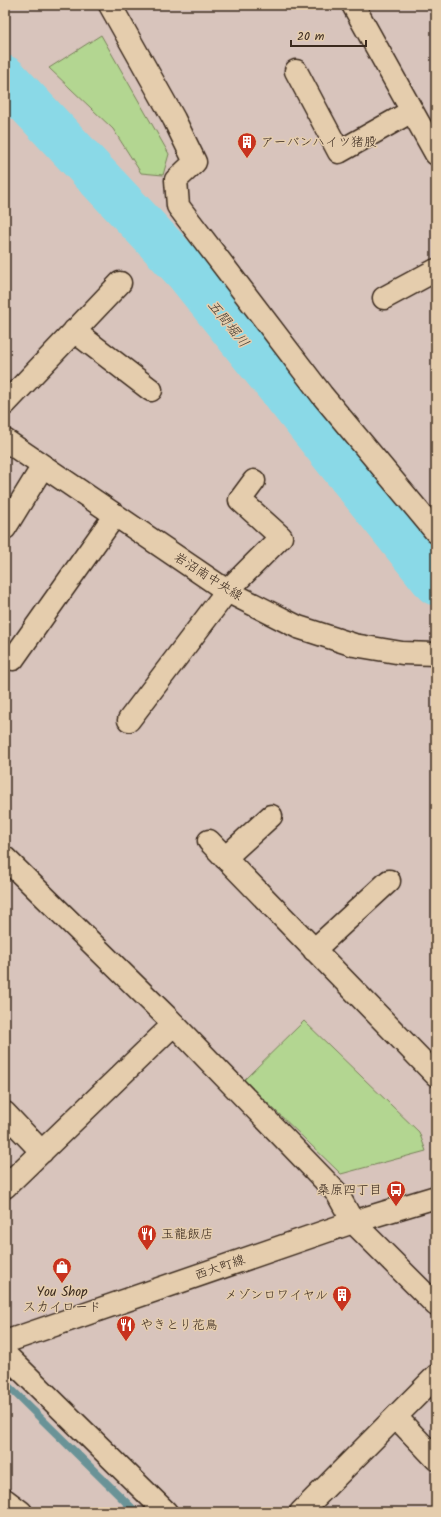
<svg xmlns="http://www.w3.org/2000/svg" width="441" height="1517" viewBox="0 0 441 1517" font-family="Kalam,'Klee One',sans-serif">
<style>
.green{fill:#b3d691;stroke:#778058}
.lines{fill:none;stroke-linecap:round;stroke-linejoin:round}
.stream{stroke:#6a9397;stroke-width:8}
.river{stroke:#8ad9e7;stroke-width:45}
.minor-casing{stroke:#3b2a1e;stroke-width:25}
.minor{stroke:#e5cdad;stroke-width:22}
.labels{text-anchor:middle;dominant-baseline:central;stroke-width:3;stroke-linejoin:round;paint-order:stroke}
.poi-label{font-size:13px;fill:#3b2a1e;stroke:#e5cdad;text-anchor:start}
.street-label{font-size:13px;fill:#3b2a1e;stroke:#e5cdad}
.water-label{font-size:14px;font-style:italic;fill:#433c32;stroke:#e5cdad}
</style>
<rect width="100%" height="100%" fill="#d8c4bc"/>
<filter id="ink" filterUnits="userSpaceOnUse"><feTurbulence type="fractalNoise" baseFrequency=".025" numOctaves="2"/><feDisplacementMap in="SourceGraphic" scale="8" xChannelSelector="R" yChannelSelector="G"/><feConvolveMatrix kernelMatrix="1 2 1 2 8 2 1 2 1" color-interpolation-filters="sRGB"/></filter>
<g filter="url(#ink)">
<path class="green" d="M 101,35 L 169,154 L 163,175 L 141,173 L 113,129 L 49,68 Z
M 304,1021 L 419,1132 L 426,1151 L 341,1174 L 244,1080 Z"/>
<g class="lines">
<path class="stream" d="M 5,1383 L 136,1512"/>
<path class="river" d="M 5,78 L 186,271 L 436,583"/>
<g class="minor-casing">
<path id="minor" d="M 110,5 L 174,119 L 195,162 L 176,180 L 178,206 L 322,395 L 436,532
M 353,5 L 436,154
M 296,71 L 339,152 L 412,111
M 384,298 L 436,270
M 74,331 L 151,390
M 5,404 L 120,283
M 5,440 L 227,591 L 298,627 L 354,645 L 402,653 L 436,654
M 5,528 L 43,466
M 13,659 L 115,515
M 129,720 L 227,591 L 281,537 L 240,500 L 254,481
M 209,841 L 436,1075
M 5,858 L 167,1017 L 337,1193 L 353,1222 L 436,1305
M 225,858 L 271,816
M 314,950 L 389,881
M 5,1113 L 42,1152
M 5,1187 L 174,1024
M 5,1342 L 353,1222 L 436,1197
M 5,1354 L 166,1512
M 396,1417 L 436,1459
M 5,1500 L 21,1512
M 301,1512 L 436,1376"/>
</g>
<use href="#minor" class="minor"/>
</g>
</g>
<defs>
<g id="building-pin" transform="scale(1)"><path d="M0 17L-7.5 6A9.5 9.5 0 1 1 7.5 6Z" fill="#c8321e" stroke="#e5cdad"/><path d="M-4-6H4V6H1V3H-1V6H-4ZM-2.5-4.3h1.7v1.8h-1.7ZM.8-4.3h1.7v1.8H.8ZM-2.5-1h1.7V.8h-1.7ZM.8-1h1.7V.8H.8Z" fill="#fff"/></g>
<g id="bus-pin" transform="scale(1)"><path d="M0 17L-7.5 6A9.5 9.5 0 1 1 7.5 6Z" fill="#c8321e" stroke="#e5cdad"/><path d="M-5-6H5V4H4V6H2V4H-2V6H-4V4H-5ZM-3.5-4V0h7V-4ZM-3.5 1.2v1.5H-2V1.2ZM2 1.2v1.5H3.5V1.2Z" fill="#fff"/></g>
<g id="restaurant-pin" transform="scale(1)"><path d="M0 17L-7.5 6A9.5 9.5 0 1 1 7.5 6Z" fill="#c8321e" stroke="#e5cdad"/><path d="M-5-6h1v4h1v-4h1v4h1v-4h1v5L-1.5 .5V6h-2V.5L-5-1ZM5-6V6H3V1.5H1.5Q1.5-4 5-6Z" fill="#fff"/></g>
<g id="shop-pin" transform="scale(1)"><path d="M0 17L-7.5 6A9.5 9.5 0 1 1 7.5 6Z" fill="#c8321e" stroke="#e5cdad"/><path d="M-5-2.5h2.3a2.7 3.5 0 0 1 5.4 0H5L5.5 6h-11ZM-1.5-2.5h3a1.5 2.3 0 0 0-3 0Z" fill="#fff"/></g>
</defs>
<g fill-rule="evenodd">
<use href="#building-pin" x="247" y="142"/>
<use href="#bus-pin" x="396" y="1190"/>
<use href="#restaurant-pin" x="147" y="1234"/>
<use href="#shop-pin" x="62" y="1267"/>
<use href="#building-pin" x="342" y="1295"/>
<use href="#restaurant-pin" x="126" y="1325"/>
</g>
<g class="labels">
<g class="poi-label">
<text x="261" y="142">アーバンハイツ猪股</text>
<text x="382" y="1190" text-anchor="end">桑原四丁目</text>
<text x="161" y="1234">玉龍飯店</text>
<text x="62" y="1292" text-anchor="middle">You Shop<tspan x="62" dy="15">スカイロード</tspan></text>
<text x="328" y="1295" text-anchor="end">メゾンロワイヤル</text>
<text x="140" y="1325">やきとり花鳥</text>
</g>
<g class="street-label">
<text transform="translate(208 577) rotate(32)">岩沼南中央線</text>
<text transform="translate(220 1268) rotate(-19)">西大町線</text>
</g>
<g class="water-label">
<text transform="translate(228 324) rotate(51)">五間堀川</text>
</g>
</g>
<rect width="441" height="1517" fill="none" stroke="#e5cdad" stroke-width="20"/>
<rect x="10" y="10" width="421" height="1497" fill="none" stroke="#3b2a1e" stroke-width="1.5" filter="url(#ink)"/>
<path d="M291 40v6h75v-6" fill="none" stroke="#3b2a1e" stroke-width="2"/>
<text x="297" y="40" font-size="12" fill="#3b2a1e" stroke="#e5cdad" stroke-width="3" paint-order="stroke">20 m</text>
</svg>
